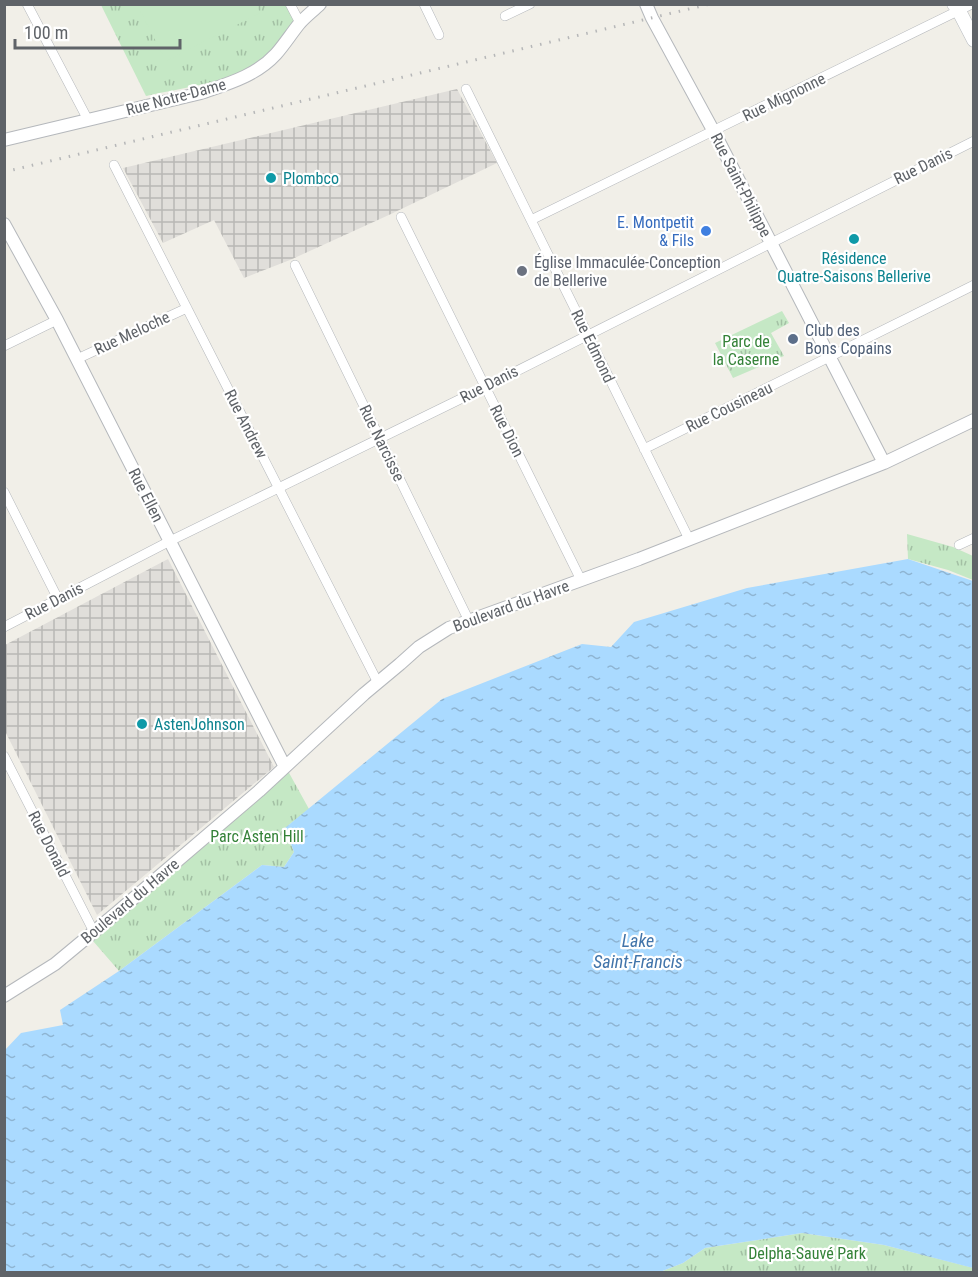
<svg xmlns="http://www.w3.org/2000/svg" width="978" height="1277" viewBox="0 0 978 1277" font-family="'Roboto Condensed',sans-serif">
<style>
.industrial{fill:url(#industrial-grid)}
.park{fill:url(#park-tufts)}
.pitch{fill:#c5e8c5}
.water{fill:url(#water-ripples)}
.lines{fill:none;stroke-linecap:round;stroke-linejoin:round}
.minor-casing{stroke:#b5b8bc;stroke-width:10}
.tertiary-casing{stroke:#b5b8bc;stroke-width:14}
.secondary-casing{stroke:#b6babf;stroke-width:15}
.minor{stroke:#fff;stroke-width:9}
.tertiary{stroke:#fff;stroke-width:12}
.secondary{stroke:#fff;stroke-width:14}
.rail{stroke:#b6b7b8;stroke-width:3;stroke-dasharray:1.5 8;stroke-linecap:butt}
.culture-dot{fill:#0f9aa8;stroke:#fff;stroke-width:2}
.shop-dot{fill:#3f7fe0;stroke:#fff;stroke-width:2}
.worship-dot{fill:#6b7280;stroke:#fff;stroke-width:2}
.service-dot{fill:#5c6f8a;stroke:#fff;stroke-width:2}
.labels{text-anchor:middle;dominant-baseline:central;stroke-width:4.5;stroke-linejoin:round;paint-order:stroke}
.street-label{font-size:16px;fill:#5f6368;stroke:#fff}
.culture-label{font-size:16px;fill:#0d838f;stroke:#fff;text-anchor:start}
.shop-label{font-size:16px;fill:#366cbe;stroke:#fff;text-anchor:end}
.worship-label{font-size:16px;fill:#5b616d;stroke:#fff;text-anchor:start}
.service-label{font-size:16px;fill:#4e5e75;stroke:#fff;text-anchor:start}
.park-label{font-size:16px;fill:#348238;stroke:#fff}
.water-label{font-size:18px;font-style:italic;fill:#4174aa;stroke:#fff}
</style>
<defs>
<pattern id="industrial-grid" width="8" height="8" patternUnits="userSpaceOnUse" patternTransform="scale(1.5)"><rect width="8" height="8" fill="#e0deda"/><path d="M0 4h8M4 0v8" fill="none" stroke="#b9b8b5"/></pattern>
<pattern id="park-tufts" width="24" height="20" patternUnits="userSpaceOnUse" patternTransform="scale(1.5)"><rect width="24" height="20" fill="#c5e8c5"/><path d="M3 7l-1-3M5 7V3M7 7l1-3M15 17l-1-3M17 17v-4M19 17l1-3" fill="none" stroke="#a3c0a4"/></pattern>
<pattern id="water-ripples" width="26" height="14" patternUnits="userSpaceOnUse" patternTransform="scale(1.5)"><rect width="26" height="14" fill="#aadaff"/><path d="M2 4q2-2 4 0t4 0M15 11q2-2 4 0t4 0" fill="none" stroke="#8eb4d2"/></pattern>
</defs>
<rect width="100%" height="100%" fill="#f1efe8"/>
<path class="industrial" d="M 457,89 L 497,163 L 391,214 L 290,260 L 244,278 L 214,220 L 163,243 L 123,168 Z
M 168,559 L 274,767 L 97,915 L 5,731 L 5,645 Z"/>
<path class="park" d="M 101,5 L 291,5 L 300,23 C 291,33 282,45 272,54 C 239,82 187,87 146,96 Z
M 782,311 L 789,323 L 771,333 L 784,356 L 733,378 L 715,343 Z
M 907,534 L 953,547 L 973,556 L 973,580 L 948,570 L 908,559 Z
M 288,771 L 309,809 L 285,828 L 294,852 L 284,867 L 262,865 L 119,971 L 93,941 Z
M 802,1233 L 884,1245 L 974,1268 L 973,1272 L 660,1272 L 683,1263 L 705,1248 Z"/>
<path class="pitch" d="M 137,5 L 256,5 L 260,13 L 166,61 Z"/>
<path class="water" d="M 908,559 L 973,581 L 973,1268 L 884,1245 L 802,1233 L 705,1248 L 683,1263 L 660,1272 L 5,1272 L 5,1050 L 21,1033 L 63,1025 L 60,1010 L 119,971 L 262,865 L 284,867 L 294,852 L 285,828 L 442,699 L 582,644 L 611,647 L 634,622 L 747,588 Z"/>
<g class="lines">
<g class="minor-casing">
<path id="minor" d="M 27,4 L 88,120
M 290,4 L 300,23
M 424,4 L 439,35
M 505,16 L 530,4
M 466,89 L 689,539
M 114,165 L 378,683
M 401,217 L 581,580
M 531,220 L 972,4
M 295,265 L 469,621
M 4,346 L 57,320
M 77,359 L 187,308
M 644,449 L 974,285
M 4,492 L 58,599
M 959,545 L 974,538
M 4,627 L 170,541 L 485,387 L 974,141
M 4,756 L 94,932"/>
</g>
<g class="tertiary-casing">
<path id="tertiary" d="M 646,4 L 652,18 L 714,132 L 884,463
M 4,140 L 201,93 C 227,84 256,76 276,54 C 284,45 291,34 299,24 C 305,17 313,11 320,4
M 4,224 L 57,320 L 285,767
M 4,996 L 55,964 L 114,915 L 259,791 L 364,694 L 400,664 L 419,647 L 449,628 L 639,559 L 884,463 L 974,420"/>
</g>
<g class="secondary-casing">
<path id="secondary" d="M 954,4 L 959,11 L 974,40"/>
</g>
<use href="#minor" class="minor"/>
<use href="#tertiary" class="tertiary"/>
<use href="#secondary" class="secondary"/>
<path class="rail" d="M 4,172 L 710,4"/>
</g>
<g class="culture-dot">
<circle cx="271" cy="178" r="6"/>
<circle cx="854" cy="239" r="6"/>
<circle cx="142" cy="724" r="6"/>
</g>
<circle class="shop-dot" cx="706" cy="231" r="6"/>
<circle class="worship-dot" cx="522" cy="271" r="6"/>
<circle class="service-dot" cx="793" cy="339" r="6"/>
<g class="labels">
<g class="street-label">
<text transform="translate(176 97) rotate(-15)">Rue Notre-Dame</text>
<text transform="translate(784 97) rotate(-26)">Rue Mignonne</text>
<text transform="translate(923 166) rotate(-26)">Rue Danis</text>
<text transform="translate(741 185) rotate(63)">Rue Saint-Philippe</text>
<text transform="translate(132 333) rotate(-25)">Rue Meloche</text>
<text transform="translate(593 346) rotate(64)">Rue Edmond</text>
<text transform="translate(489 384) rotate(-27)">Rue Danis</text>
<text transform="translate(729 407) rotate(-26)">Rue Cousineau</text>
<text transform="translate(246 424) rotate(63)">Rue Andrew</text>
<text transform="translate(507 431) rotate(63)">Rue Dion</text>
<text transform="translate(382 443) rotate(64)">Rue Narcisse</text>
<text transform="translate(146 495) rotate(63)">Rue Ellen</text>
<text transform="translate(54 601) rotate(-27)">Rue Danis</text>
<text transform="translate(511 606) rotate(-20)">Boulevard du Havre</text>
<text transform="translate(49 844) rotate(63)">Rue Donald</text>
<text transform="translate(130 901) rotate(-40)">Boulevard du Havre</text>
</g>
<g class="culture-label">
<text x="283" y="178">Plombco</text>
<text x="854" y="258" text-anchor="middle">Résidence<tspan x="854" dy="18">Quatre-Saisons Bellerive</tspan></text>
<text x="154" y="724">AstenJohnson</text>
</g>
<g class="shop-label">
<text x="694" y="222">E. Montpetit<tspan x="694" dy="18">&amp; Fils</tspan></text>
</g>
<g class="worship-label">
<text x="534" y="262">Église Immaculée-Conception<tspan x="534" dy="18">de Bellerive</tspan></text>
</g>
<g class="service-label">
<text x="805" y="330">Club des<tspan x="805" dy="18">Bons Copains</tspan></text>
</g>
<g class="park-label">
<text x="746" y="341">Parc de<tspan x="746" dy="18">la Caserne</tspan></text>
<text x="257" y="836">Parc Asten Hill</text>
<text x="807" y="1253">Delpha-Sauvé Park</text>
</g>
<g class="water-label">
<text x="638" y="940">Lake<tspan x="638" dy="21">Saint-Francis</tspan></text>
</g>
</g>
<rect width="978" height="1277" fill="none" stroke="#5f6368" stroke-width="12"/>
<path d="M15 39v9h165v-9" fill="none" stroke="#5f6368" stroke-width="3"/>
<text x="24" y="39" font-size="18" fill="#5f6368" stroke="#ffffff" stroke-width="4.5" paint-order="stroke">100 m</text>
</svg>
